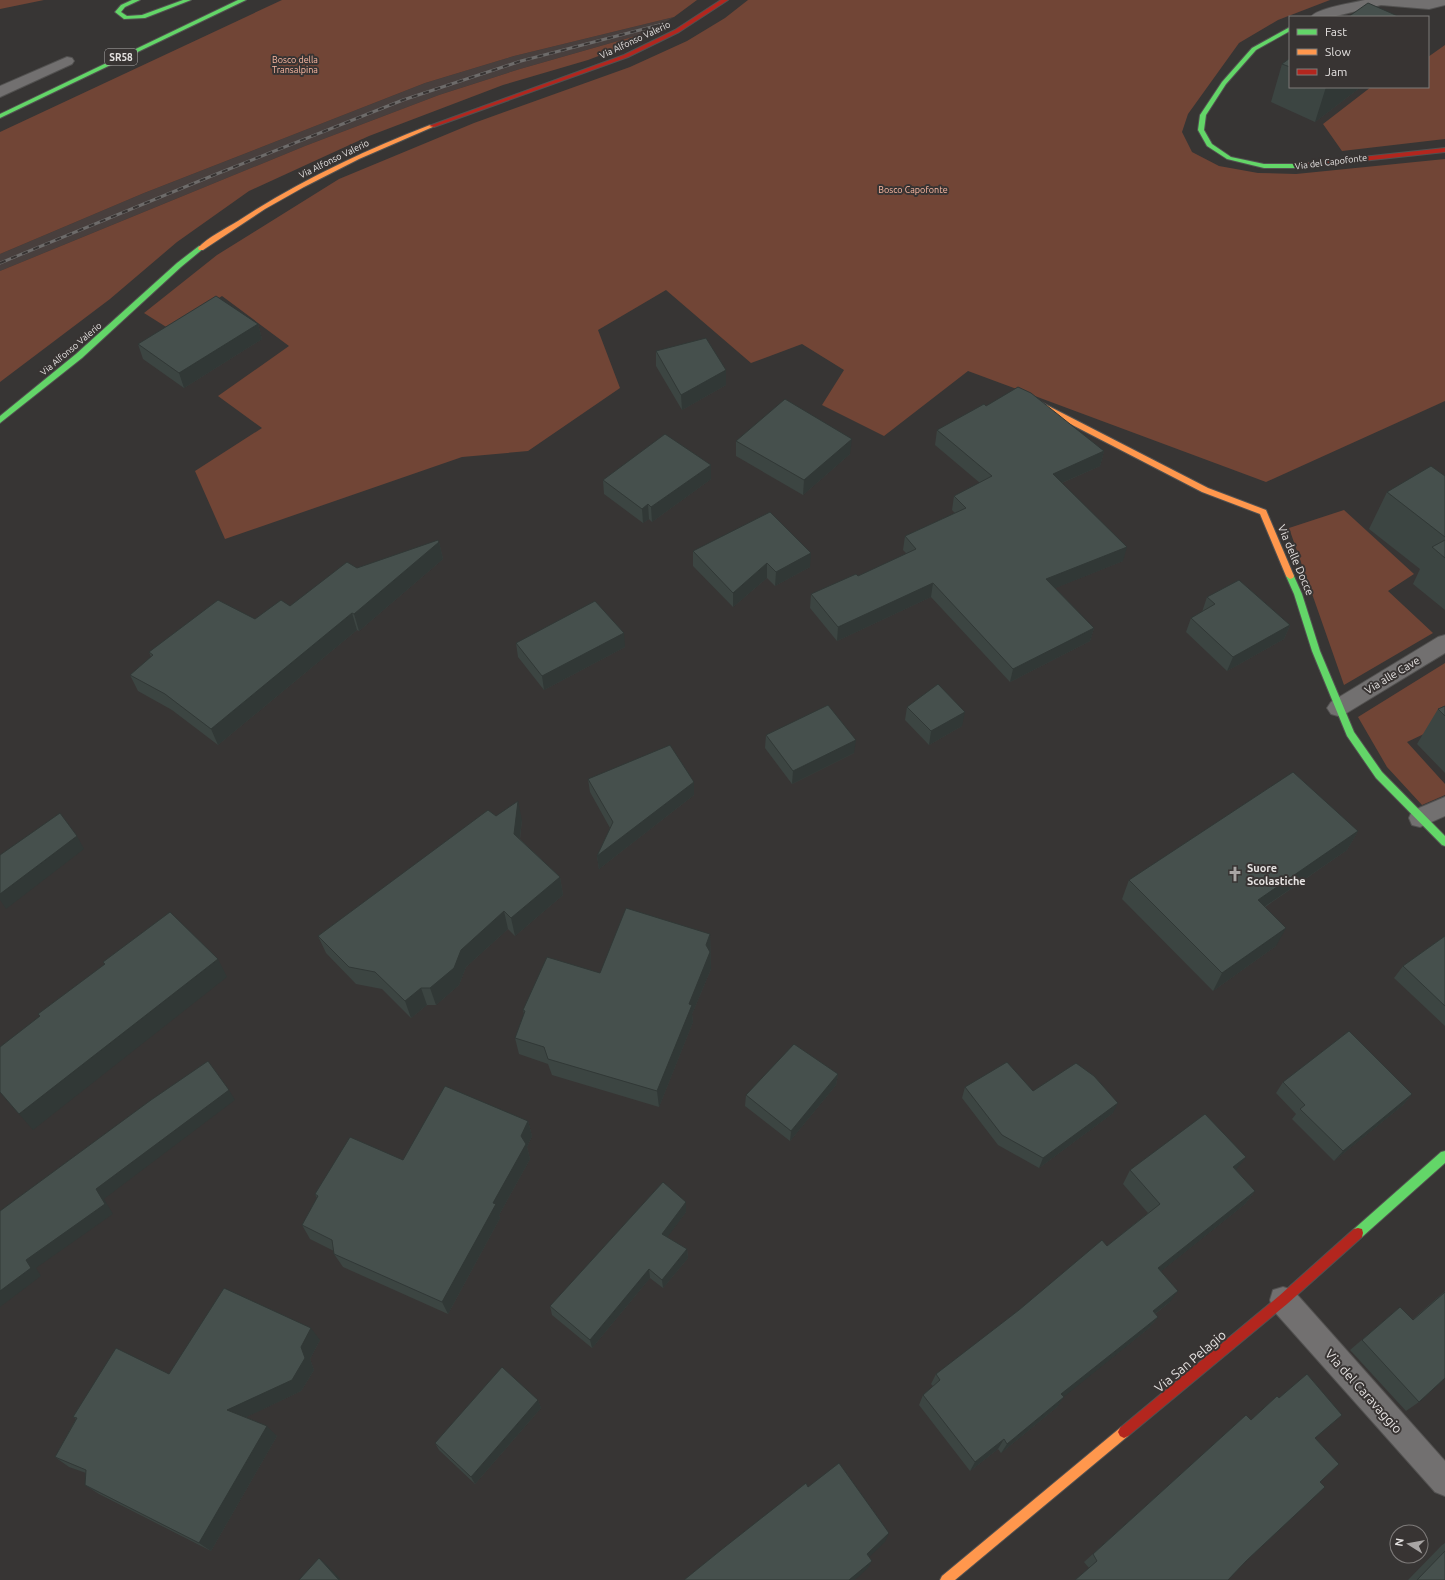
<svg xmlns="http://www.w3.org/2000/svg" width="1445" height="1580" viewBox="0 0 1445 1580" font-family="Ubuntu,sans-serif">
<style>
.built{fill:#483f3d}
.green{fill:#714536}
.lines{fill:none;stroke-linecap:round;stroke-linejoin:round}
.street-casing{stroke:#525150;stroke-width:2}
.fast-casing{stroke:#525150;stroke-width:2}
.slow-casing{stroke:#525150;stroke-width:2}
.jam-casing{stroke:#525150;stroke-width:2}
.street{fill:#727070;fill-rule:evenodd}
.fast{fill:#63d668;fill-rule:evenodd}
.slow{fill:#ff974d;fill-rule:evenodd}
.jam{fill:#b3261e;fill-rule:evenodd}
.rail-casing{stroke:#6d6b6a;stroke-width:3}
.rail{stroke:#383433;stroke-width:2;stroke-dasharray:6;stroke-linecap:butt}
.wall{fill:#3c4542}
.shaded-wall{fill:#313836}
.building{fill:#46504d;stroke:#313836}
.labels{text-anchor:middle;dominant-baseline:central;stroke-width:4;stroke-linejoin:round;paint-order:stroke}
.far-street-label{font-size:9px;fill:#e5e2e1;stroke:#383433}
.far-park-label{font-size:9px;fill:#fcbaa4;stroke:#383433}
.shield{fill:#383433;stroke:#b1aead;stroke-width:1}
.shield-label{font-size:10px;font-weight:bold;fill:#e5e2e1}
.street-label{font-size:11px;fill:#e5e2e1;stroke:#383433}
.poi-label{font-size:11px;font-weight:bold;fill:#e5e2e1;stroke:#383433;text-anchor:start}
.near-street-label{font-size:13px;fill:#e5e2e1;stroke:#383433}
</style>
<rect width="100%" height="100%" fill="#373534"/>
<path class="built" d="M 674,17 L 646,33 L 520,69 L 439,95 L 305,146 L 0,271 L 0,254 L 144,193 L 425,83 L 514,56 Z"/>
<path class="green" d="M 0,0 L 44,0 L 0,9 Z
M 282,0 L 697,0 L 674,17 L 514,56 L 425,83 L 144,193 L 0,254 L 0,132 Z
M 748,0 L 1330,0 L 1278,20 L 1239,43 L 1188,114 L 1182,132 L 1192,152 L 1219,166 L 1258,173 L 1296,174 L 1445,159 L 1445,401 L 1266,482 L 968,371 L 884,436 L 822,405 L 844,370 L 802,344 L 751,363 L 666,290 L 598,330 L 620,388 L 528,451 L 462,457 L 225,539 L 195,471 L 262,428 L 218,396 L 289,346 L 222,296 L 171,330 L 144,313 L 217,255 L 339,179 L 474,123 L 630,67 L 687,41 L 725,18 Z
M 646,33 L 609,52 L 588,60 L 503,85 L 369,136 L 249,191 L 177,242 L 110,299 L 0,382 L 0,271 L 305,146 L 439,95 L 520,69 Z
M 1445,45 L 1445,139 L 1342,151 L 1323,124 L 1371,87 L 1428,87 L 1428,57 Z
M 1344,510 L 1414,574 L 1388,591 L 1433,633 L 1344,685 L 1289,528 Z
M 1445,663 L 1445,724 L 1407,742 L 1445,784 L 1445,795 L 1422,805 L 1387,767 L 1358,717 Z"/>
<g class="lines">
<g class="street-casing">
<path id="street" d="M 1365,0 L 1445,0 L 1445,5 L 1429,9 L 1381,5 L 1332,17 L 1311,17 C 1317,8 1353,3 1365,0 Z
M 67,57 L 72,58 L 74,61 L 72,64 L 0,97 L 0,86 Z
M 1445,635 L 1445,653 L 1345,714 L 1338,716 L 1331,714 L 1327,708 L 1331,702 L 1438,637 Z
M 1445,797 L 1445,816 L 1420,827 L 1412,825 L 1409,818 L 1412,811 Z
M 1283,1287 L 1293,1290 L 1445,1461 L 1445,1496 L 1435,1492 L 1273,1310 L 1270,1300 L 1273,1290 Z"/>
</g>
<g class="fast-casing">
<path id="fast" d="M 132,0 L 140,0 L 125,7 L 121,12 L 127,16 L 142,15 L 183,0 L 191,0 L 145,18 L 124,19 L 115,12 L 121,5 Z
M 238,0 L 246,0 L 0,118 L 0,114 Z
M 1290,27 L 1290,31 L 1256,50 L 1226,84 L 1206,115 L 1204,130 L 1212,144 L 1231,157 L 1264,164 L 1298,164 L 1301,166 L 1298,168 L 1264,168 L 1227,159 L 1207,146 L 1198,130 L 1200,115 L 1222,82 L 1252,48 Z
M 199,246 L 203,246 L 204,248 L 181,267 L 82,358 L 0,423 L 0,416 L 76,354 L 177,263 Z
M 1290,573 L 1293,574 L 1302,594 L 1320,651 L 1354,732 L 1382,772 L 1445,836 L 1445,846 L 1442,845 L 1376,778 L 1347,736 L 1312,651 L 1294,594 L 1286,576 Z
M 1445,1151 L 1445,1163 L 1362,1237 L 1358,1238 L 1354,1237 L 1353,1233 L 1354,1229 L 1441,1152 Z"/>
</g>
<g class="slow-casing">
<path id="slow" d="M 430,125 L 435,126 L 359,159 L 304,187 L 265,209 L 203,250 L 199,250 L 198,248 C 208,237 225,229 238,221 C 299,181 363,151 430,125 Z
M 1029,396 L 1208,488 L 1266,510 L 1294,576 L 1293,578 L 1290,579 L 1286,576 L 1260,514 L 1202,492 L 1026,401 L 1026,397 Z
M 1124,1426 L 1128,1428 L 1130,1432 L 1128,1436 L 955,1580 L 940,1580 L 942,1576 L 1120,1428 Z"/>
</g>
<g class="jam-casing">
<path id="jam" d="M 721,0 L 728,0 L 679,32 L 628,57 L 434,127 L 429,126 L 624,55 L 675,30 Z
M 1445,148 L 1445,152 L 1298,168 L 1295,166 L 1298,164 Z
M 1358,1228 L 1362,1229 L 1363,1233 L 1362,1237 L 1287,1304 L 1128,1436 L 1124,1438 L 1120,1436 L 1118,1432 L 1120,1428 L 1279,1296 L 1354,1229 Z"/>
</g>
<use href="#street" class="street"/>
<use href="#fast" class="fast"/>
<use href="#slow" class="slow"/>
<use href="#jam" class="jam"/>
<g class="rail-casing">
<path id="rail" d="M 0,263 L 214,175 L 403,100 L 521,61 L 663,24"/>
</g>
<use href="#rail" class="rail"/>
</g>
<path class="wall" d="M 1290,58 L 1290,87 L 1361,87 L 1315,122 L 1271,102 L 1282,64 Z
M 258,324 L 262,339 L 184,388 L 143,359 L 138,344 Z
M 656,351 L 726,385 L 682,410 L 656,366 Z
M 986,406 L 1104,451 L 1100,466 L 1062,483 L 1123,561 L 1055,588 L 1094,628 L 1090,641 L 1010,682 L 931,597 L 837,641 L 810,608 L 811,594 L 858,576 L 907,554 L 903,550 L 905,536 L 955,513 L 952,510 L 954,496 L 980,483 L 935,445 L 937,430 Z
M 736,441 L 850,454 L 803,495 L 736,456 Z
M 711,465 L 711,479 L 652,522 L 649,519 L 643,523 L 604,494 L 603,480 Z
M 1445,476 L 1445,610 L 1413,584 L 1420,569 L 1369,529 L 1387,492 Z
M 439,542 L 443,559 L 359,631 L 357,630 L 218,745 L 172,710 L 138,691 L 130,675 L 151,657 L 149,652 L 255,619 L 290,606 L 357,568 Z
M 693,551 L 810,567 L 775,586 L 767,578 L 733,607 L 693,566 Z
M 1207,597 L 1290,625 L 1284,639 L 1227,671 L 1186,632 L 1191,618 L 1202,612 Z
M 516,643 L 625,647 L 544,690 L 518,657 Z
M 1445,706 L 1445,773 L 1417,744 L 1438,709 Z
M 907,707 L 962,726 L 929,745 L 905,720 Z
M 766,735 L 854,753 L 792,784 L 765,748 Z
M 588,779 L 694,795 L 599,869 L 597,856 L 610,828 L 590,792 Z
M 496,816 L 522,820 L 520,839 L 560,877 L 563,895 L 515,936 L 508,929 L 466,967 L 459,985 L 436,1005 L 427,1005 L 411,1018 L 382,989 L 356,984 L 326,953 L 318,936 Z
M 1358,831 L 1347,850 L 1265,907 L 1276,946 L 1213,991 L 1122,899 L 1129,880 Z
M 710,934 L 711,969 L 692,1014 L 693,1022 L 659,1107 L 552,1075 L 548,1064 L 519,1054 L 515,1038 L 524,1014 L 523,1010 L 600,973 Z
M 1445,936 L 1445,1026 L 1394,978 L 1403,966 Z
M 838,1074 L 836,1085 L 790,1141 L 745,1106 L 746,1095 Z
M 1283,1082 L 1412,1094 L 1403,1105 L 1334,1161 L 1292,1119 L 1296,1114 L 1276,1093 Z
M 965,1087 L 1033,1091 L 1113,1113 L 1039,1168 L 998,1145 L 962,1098 Z
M 528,1121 L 532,1136 L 527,1147 L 530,1159 L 499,1215 L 500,1218 L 448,1314 L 343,1267 L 334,1254 L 334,1251 L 310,1239 L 302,1225 L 317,1198 L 315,1194 L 403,1160 Z
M 1130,1170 L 1236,1170 L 1255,1191 L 1245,1204 L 1161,1271 L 1170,1302 L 1155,1314 L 1158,1317 L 1149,1328 L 1064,1396 L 1057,1407 L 1001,1453 L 998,1449 L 970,1471 L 919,1405 L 923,1395 L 933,1386 L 931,1384 L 936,1374 L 1107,1246 L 1148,1213 L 1123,1184 Z
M 686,1202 L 686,1212 L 667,1237 L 687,1249 L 688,1258 L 663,1288 L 650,1278 L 592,1348 L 552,1315 L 550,1306 Z
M 1445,1291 L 1445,1378 L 1419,1402 L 1406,1411 L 1350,1350 L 1400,1307 L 1412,1320 Z
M 320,1340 L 310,1359 L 314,1370 L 301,1391 L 246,1417 L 277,1436 L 211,1551 L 99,1494 L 85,1485 L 86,1473 L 69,1467 L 55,1457 L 76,1419 L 73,1417 L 169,1374 Z
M 538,1400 L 541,1408 L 475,1484 L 439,1450 L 435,1443 Z
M 1246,1415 L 1251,1420 L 1315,1438 L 1320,1482 L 1246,1561 L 1089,1568 L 1084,1562 Z
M 1445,1543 L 1445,1580 L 1408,1580 L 1442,1545 Z"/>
<path class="shaded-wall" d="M 1326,87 L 1361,87 L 1315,122 Z
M 258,324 L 262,339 L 184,388 L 179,373 Z
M 726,370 L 726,385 L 682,410 L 681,395 Z
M 852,439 L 850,454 L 803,495 L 804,480 Z
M 1104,451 L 1100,466 L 1050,488 L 1053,474 Z
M 711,465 L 711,479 L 652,522 L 651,507 Z
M 648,504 L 649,519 L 643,523 L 642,509 Z
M 439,542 L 443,559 L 359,631 L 354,614 Z
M 1127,547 L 1123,561 L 1043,593 L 1046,579 Z
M 811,553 L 810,567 L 775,586 L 776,572 Z
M 767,563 L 767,578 L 733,607 L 733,593 Z
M 933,583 L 931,597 L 837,641 L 838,627 Z
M 352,613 L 357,630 L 218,745 L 211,729 Z
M 1290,625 L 1284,639 L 1227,671 L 1233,657 Z
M 1094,628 L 1090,641 L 1010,682 L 1013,669 Z
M 624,633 L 625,647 L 544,690 L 542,676 Z
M 965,712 L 962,726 L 929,745 L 931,731 Z
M 856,740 L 854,753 L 792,784 L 793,771 Z
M 694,782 L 694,795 L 599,869 L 597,856 Z
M 518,801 L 522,820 L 518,852 L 514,834 Z
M 1358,831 L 1347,850 L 1248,918 L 1258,900 Z
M 77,836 L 84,849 L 6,909 L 0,900 L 0,894 Z
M 560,877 L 563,895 L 515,936 L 511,918 Z
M 504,911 L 508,929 L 466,967 L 459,985 L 436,1005 L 430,988 L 461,950 Z
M 1286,928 L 1276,946 L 1213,991 L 1222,973 Z
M 710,934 L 711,969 L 692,1014 L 693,1022 L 659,1107 L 657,1091 L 689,1004 L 706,945 Z
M 218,959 L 227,977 L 33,1130 L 19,1114 Z
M 421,988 L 427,1005 L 411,1018 L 405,1001 Z
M 838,1074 L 836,1085 L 790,1141 L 791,1131 Z
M 229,1090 L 235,1100 L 104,1199 L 113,1214 L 36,1268 L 41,1276 L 0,1307 L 0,1291 L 26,1260 L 96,1189 Z
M 1412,1094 L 1403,1105 L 1334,1161 L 1343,1151 Z
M 1118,1103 L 1113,1113 L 1039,1168 L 1043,1158 Z
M 528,1121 L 532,1136 L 527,1147 L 530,1159 L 499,1215 L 500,1218 L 448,1314 L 442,1302 L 493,1203 L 521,1136 Z
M 1246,1157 L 1236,1170 L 1223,1180 L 1233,1167 Z
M 1255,1191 L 1245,1204 L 1150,1280 L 1158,1268 Z
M 686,1202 L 686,1212 L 663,1243 L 662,1234 Z
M 687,1249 L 688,1258 L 663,1288 L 662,1280 Z
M 649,1269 L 650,1278 L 592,1348 L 590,1340 Z
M 1178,1291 L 1170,1302 L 1144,1322 L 1153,1311 Z
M 1158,1317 L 1149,1328 L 1055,1404 L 1061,1394 Z
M 311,1328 L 320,1340 L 310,1359 L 314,1370 L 301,1391 L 238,1421 L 227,1410 L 301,1347 Z
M 1064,1397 L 1057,1407 L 1001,1453 L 1007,1444 Z
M 538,1400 L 541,1408 L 475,1484 L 471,1477 Z
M 267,1426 L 277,1436 L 211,1551 L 199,1543 Z
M 1004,1439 L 998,1449 L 970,1471 L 975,1462 Z
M 889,1533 L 885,1542 L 864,1562 L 867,1554 Z
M 319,1558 L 328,1566 L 341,1580 L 339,1580 Z
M 872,1561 L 868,1568 L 855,1580 L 849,1580 Z"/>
<path class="building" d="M 1368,3 L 1400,17 L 1348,17 Z
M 1290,58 L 1290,67 L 1282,64 Z
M 216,296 L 258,324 L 179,373 L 138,344 Z
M 706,338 L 726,370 L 681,395 L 656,351 Z
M 1018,387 L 1031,393 L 1104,451 L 1053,474 L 1127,547 L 1046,579 L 1094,628 L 1013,669 L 933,583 L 838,627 L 811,594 L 856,574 L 858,576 L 916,549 L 905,536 L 966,508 L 954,496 L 992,476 L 937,430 L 984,404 L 986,406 Z
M 785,399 L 852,439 L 804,480 L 736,441 Z
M 665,434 L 711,465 L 651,507 L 648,504 L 642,509 L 603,480 Z
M 1431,466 L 1445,476 L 1445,537 L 1387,492 Z
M 770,512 L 811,553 L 776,572 L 767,563 L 733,593 L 693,551 Z
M 438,540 L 439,542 L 354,614 L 352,613 L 211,729 L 165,694 L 130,675 L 153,655 L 149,652 L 218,600 L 255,619 L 281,600 L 290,606 L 347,562 L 357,568 Z
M 1445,540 L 1445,558 L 1432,547 Z
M 1239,580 L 1290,625 L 1233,657 L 1191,618 L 1215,604 L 1207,597 Z
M 595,601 L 624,633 L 542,676 L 516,643 Z
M 938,684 L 965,712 L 931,731 L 907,707 Z
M 828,705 L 856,740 L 793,771 L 766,735 Z
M 1445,706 L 1445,716 L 1438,709 Z
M 670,745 L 694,782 L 597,856 L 613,822 L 588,779 Z
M 1293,772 L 1358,831 L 1258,900 L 1286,928 L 1222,973 L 1129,880 Z
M 518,801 L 514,834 L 560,877 L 511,918 L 504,911 L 461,950 L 454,968 L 430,988 L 421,988 L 405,1001 L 375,972 L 349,967 L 318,936 L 488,810 L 496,816 Z
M 60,813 L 77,836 L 0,894 L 0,855 Z
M 626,908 L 710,934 L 706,945 L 710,952 L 689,1004 L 692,1005 L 657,1091 L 548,1059 L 544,1047 L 515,1038 L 525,1011 L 523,1010 L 547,957 L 600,973 Z
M 170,912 L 218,959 L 19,1114 L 0,1092 L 0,1047 L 40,1016 L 38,1014 L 105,964 L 103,962 Z
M 1445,936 L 1445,1006 L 1403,966 Z
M 1349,1031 L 1412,1094 L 1343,1151 L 1300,1109 L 1305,1105 L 1283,1082 Z
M 794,1044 L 838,1074 L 791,1131 L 746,1095 Z
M 208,1061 L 229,1090 L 96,1189 L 105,1204 L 26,1260 L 31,1268 L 0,1291 L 0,1211 L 151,1100 Z
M 1007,1062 L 1033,1091 L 1076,1063 L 1094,1076 L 1118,1103 L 1043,1158 L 1002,1135 L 965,1087 Z
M 445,1086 L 528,1121 L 521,1136 L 526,1144 L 493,1203 L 496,1204 L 442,1302 L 334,1254 L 332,1240 L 302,1225 L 318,1196 L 315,1194 L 350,1137 L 403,1160 Z
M 1205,1114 L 1246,1157 L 1233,1167 L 1255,1191 L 1158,1268 L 1178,1291 L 1153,1311 L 1158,1317 L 1061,1394 L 1064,1397 L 1007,1444 L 1004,1439 L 975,1462 L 923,1395 L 940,1380 L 936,1374 L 1019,1310 L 1102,1240 L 1107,1246 L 1160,1204 L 1130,1170 Z
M 663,1182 L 686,1202 L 662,1234 L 687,1249 L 662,1280 L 649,1269 L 590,1340 L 550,1306 Z
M 224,1288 L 311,1328 L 301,1347 L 305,1358 L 292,1380 L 227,1410 L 267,1426 L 199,1543 L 85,1485 L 86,1470 L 55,1457 L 77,1418 L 73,1417 L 116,1348 L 169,1374 Z
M 1445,1292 L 1445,1378 L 1419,1402 L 1362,1340 L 1400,1307 L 1413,1320 Z
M 502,1367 L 538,1400 L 471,1477 L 435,1443 Z
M 1307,1374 L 1342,1415 L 1315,1438 L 1339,1464 L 1320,1482 L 1325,1487 L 1246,1561 L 1228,1580 L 1075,1580 L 1097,1561 L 1093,1554 L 1246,1415 L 1251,1420 L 1277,1396 L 1279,1398 Z
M 839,1463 L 889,1533 L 867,1554 L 872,1561 L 849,1580 L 684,1580 L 721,1550 L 806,1483 L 808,1487 Z
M 1445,1551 L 1445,1580 L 1417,1580 Z
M 319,1558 L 339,1580 L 299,1580 Z"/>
<defs>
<g id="church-bare" transform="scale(1.2)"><path d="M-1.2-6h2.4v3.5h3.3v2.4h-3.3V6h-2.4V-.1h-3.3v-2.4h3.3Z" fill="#a8a5a4" stroke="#383433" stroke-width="2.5" paint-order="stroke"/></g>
</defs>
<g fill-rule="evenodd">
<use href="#church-bare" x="1235" y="874"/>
</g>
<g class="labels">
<g class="far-street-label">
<text transform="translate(635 40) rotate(-25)">Via Alfonso Valerio</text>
<text transform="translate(334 159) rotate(-26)">Via Alfonso Valerio</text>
<text transform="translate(1331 162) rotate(-7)">Via del Capofonte</text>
<text transform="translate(71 349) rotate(-40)">Via Alfonso Valerio</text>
</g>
<g class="far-park-label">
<text x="295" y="60">Bosco della<tspan x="295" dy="10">Transalpina</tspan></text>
<text x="913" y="190">Bosco Capofonte</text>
</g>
<rect class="shield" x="105" y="49" width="32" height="16" rx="3"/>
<g class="shield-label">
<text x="121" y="57">SR58</text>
</g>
<g class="street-label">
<text transform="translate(1296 560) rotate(67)">Via delle Docce</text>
<text transform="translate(1392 675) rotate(-31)">Via alle Cave</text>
</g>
<g class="poi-label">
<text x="1247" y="868">Suore<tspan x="1247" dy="13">Scolastiche</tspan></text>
</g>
<g class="near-street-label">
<text transform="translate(1190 1361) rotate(-40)">Via San Pelagio</text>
<text transform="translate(1364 1391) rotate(48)">Via del Caravaggio</text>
</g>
</g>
<rect x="1289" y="16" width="140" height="72" fill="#383433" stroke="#7d7a79"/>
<rect x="1297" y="29" width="20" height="6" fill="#63d668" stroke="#7d7a79"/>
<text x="1325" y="36" font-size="12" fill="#e5e2e1">Fast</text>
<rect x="1297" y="49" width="20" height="6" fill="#ff974d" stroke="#7d7a79"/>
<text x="1325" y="56" font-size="12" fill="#e5e2e1">Slow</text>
<rect x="1297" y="69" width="20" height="6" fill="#b3261e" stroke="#7d7a79"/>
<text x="1325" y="76" font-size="12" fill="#e5e2e1">Jam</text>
<g transform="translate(1409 1544) rotate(281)"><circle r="19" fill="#383433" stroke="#7d7a79"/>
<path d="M0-3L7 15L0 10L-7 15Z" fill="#a8a5a4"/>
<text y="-6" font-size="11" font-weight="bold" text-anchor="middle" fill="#e5e2e1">N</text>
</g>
</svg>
